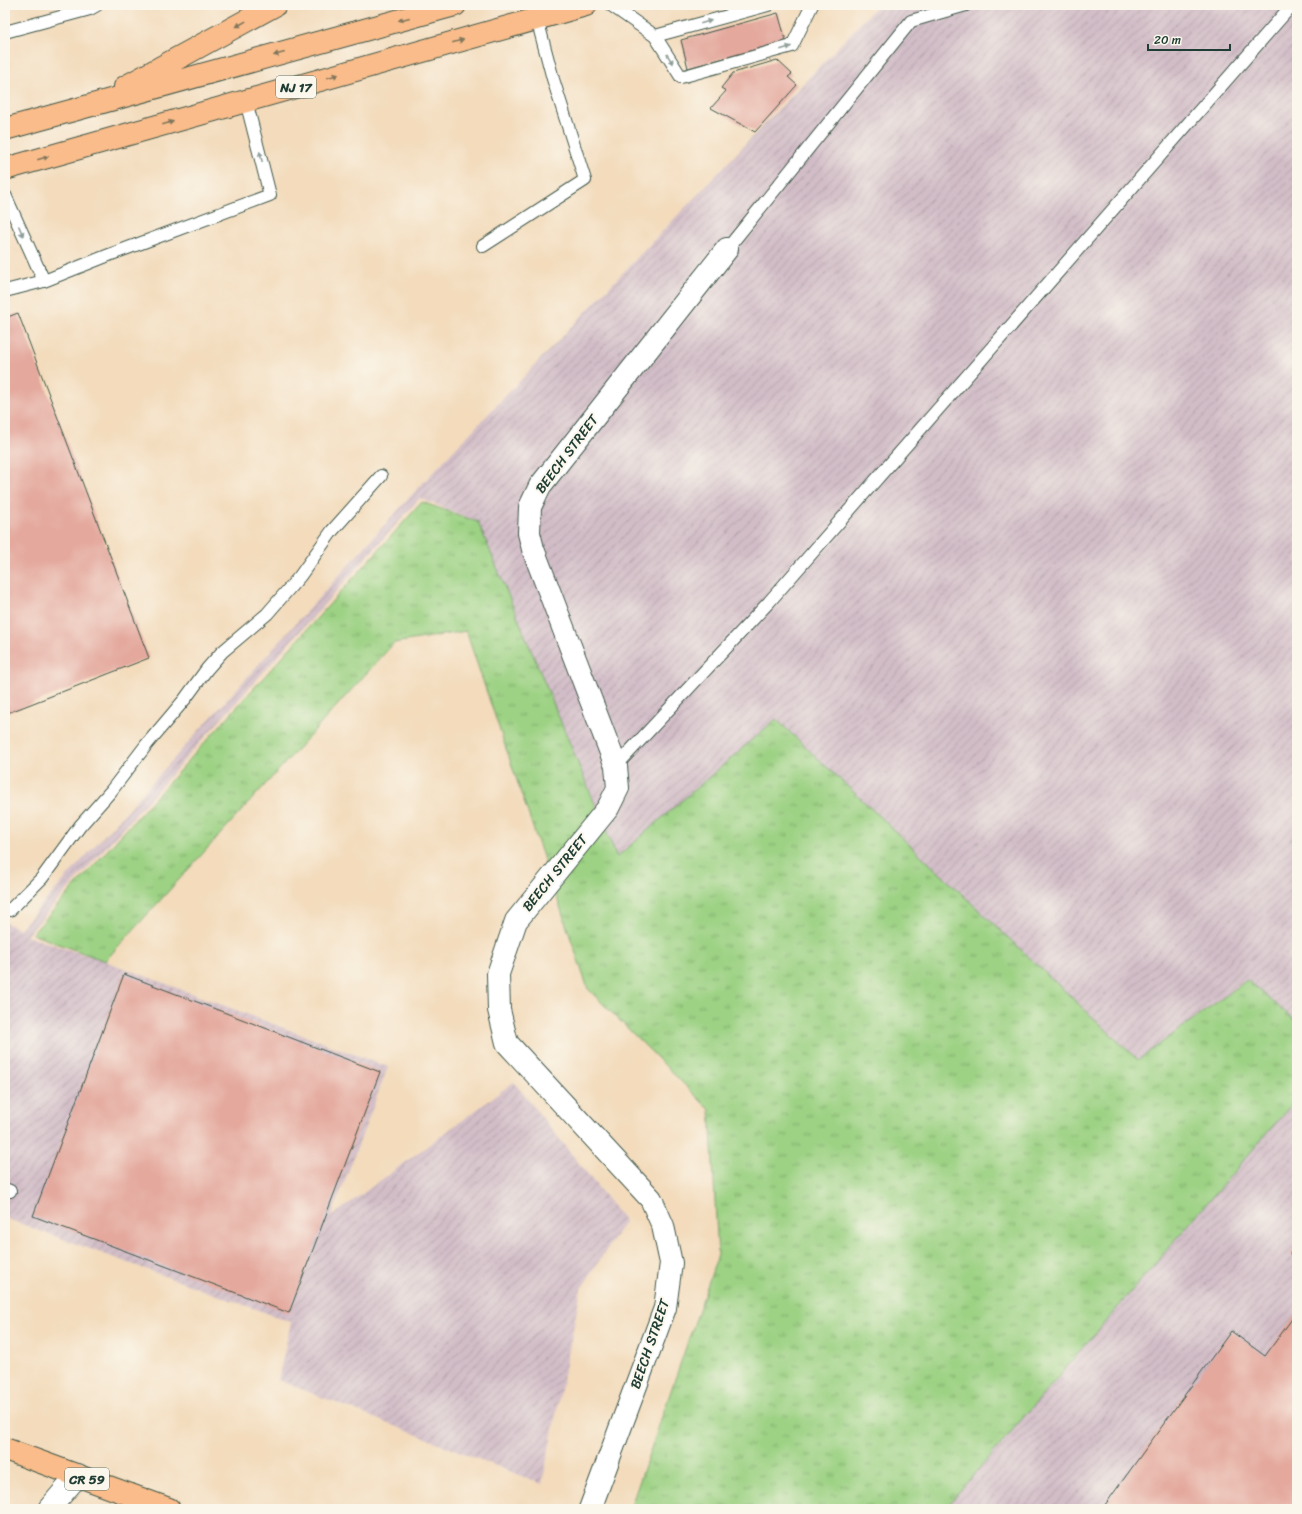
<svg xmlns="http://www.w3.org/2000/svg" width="1302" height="1514" viewBox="0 0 1302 1514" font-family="Sriracha,sans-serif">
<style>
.industrial{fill:url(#industrial-furrows)}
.grass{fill:url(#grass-tufts);stroke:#5e885c}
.building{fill:#e4a89d}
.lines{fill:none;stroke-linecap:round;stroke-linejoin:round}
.lane-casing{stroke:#3f5548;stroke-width:14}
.street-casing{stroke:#3f5548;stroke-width:24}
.primary-casing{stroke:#3f5548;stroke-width:24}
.highway-casing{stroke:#3f5548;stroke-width:24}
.lane{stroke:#fff;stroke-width:12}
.street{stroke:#fff;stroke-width:22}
.primary{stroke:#f9bc8a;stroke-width:22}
.highway{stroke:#f9bc8a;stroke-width:22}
.oneway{fill:#81765b}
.oneway2{fill:#8f9e9a}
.labels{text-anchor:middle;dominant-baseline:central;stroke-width:4;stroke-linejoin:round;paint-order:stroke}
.shield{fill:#fbf7ec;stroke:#61756b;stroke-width:1}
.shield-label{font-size:13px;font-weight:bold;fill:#1f3d34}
.street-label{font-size:14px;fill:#1f3d34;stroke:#fbf7ec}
</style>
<defs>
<pattern id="industrial-furrows" width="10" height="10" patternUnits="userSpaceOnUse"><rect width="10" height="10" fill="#d2bdc7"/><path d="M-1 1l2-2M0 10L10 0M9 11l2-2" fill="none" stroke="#aa9ba2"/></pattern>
<pattern id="grass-tufts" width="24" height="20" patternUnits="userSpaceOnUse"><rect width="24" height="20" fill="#9dd284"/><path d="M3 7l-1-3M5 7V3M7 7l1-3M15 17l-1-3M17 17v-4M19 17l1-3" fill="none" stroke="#7fac6d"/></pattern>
</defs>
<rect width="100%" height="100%" fill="#fbf7ec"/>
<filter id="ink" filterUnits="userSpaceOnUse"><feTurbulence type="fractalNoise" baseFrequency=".025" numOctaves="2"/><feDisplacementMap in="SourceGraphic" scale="8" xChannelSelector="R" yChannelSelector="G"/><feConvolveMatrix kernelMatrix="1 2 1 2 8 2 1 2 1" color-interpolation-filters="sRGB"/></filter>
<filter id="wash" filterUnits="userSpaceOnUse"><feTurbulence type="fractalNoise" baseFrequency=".012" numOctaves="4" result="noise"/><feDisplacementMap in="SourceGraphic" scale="16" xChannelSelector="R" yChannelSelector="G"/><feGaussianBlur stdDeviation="0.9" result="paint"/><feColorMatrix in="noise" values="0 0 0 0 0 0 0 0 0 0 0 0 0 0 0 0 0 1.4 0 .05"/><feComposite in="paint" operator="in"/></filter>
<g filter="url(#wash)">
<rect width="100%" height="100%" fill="#f3dbbc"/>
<path class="industrial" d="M 878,5 L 1297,5 L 1297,1022 L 1246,980 L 1138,1060 L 776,719 L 617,857 L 478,522 L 420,498 L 26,936 L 105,961 L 388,1067 L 331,1217 L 514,1082 L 625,1221 L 581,1289 L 542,1484 L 278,1380 L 291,1322 L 5,1218 L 5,922 L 19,930 L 418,488 Z
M 1297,1098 L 1297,1509 L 945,1509 Z"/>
<path class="grass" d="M 422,502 L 478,522 L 617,857 L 776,719 L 1138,1060 L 1247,980 L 1297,1022 L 1297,1098 L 945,1509 L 630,1509 L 718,1255 L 710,1110 L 588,989 L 466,631 L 394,643 L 105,961 L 32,934 Z"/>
<g id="blocks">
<path class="building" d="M 778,13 L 786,41 L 688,68 L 681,40 Z
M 777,60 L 792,74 L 788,77 L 797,85 L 755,132 L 711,108 L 726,91 L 721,88 L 733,73 Z
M 18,313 L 149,658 L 5,714 L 5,318 Z
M 124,974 L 380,1072 L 289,1313 L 33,1216 Z
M 1297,1244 L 1297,1259 L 1290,1254 Z
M 1297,1312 L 1297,1509 L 1102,1509 L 1231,1331 L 1265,1356 Z"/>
</g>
</g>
<g filter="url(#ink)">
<use href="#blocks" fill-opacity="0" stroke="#3f5548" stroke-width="1"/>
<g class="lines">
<g class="lane-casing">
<path id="lane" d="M 611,5 L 655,36 L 681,77 L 792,46 L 812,5
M 5,32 L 90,9 L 97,5
M 655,36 L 768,5
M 5,195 L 44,281
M 483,246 L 585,180 L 553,79 L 537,19
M 727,249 L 911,21 L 966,5
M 5,291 L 44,281 L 109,255 L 270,195 L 246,101
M 616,766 L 769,602 L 1292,5
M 5,909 L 10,910 L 42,878 L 80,826 L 111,791 L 147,744 L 185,699 L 207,669 L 222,652 L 267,614 L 300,576 L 332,531 L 381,476
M 5,1189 L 10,1191"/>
</g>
<g class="street-casing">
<path id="street" d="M 49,1509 L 78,1475
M 590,1509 L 665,1308 L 671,1263 L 663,1226 L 651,1199 L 507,1043 L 499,1010 L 498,974 L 516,921 L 608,808 L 618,788 L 616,766 L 533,549 L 529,533 L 530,507 L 540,486 L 727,249"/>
</g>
<g class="primary-casing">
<path id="primary" d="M 5,1449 L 169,1509"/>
</g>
<g class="highway-casing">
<path id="highway" d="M 125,87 L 275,5
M 5,129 L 455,5
M 5,169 L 586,5"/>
</g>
<use href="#lane" class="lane"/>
<use href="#street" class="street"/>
<use href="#primary" class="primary"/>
<use href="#highway" class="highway"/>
</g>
<defs><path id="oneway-solid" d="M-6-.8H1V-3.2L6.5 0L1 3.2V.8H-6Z"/></defs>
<g class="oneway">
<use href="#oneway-solid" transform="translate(404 19) rotate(165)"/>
<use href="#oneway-solid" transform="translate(241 24) rotate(151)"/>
<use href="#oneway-solid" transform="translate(458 41) rotate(-16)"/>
<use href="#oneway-solid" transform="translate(279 54) rotate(165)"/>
<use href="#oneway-solid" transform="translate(333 76) rotate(-16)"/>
<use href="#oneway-solid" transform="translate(168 123) rotate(-16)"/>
<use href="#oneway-solid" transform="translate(43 158) rotate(-16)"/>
</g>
<g class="oneway2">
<use href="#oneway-solid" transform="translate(706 22) rotate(-16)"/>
<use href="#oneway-solid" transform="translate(786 48) rotate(-18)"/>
<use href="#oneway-solid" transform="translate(670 59) rotate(57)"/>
<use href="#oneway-solid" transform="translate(261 157) rotate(-104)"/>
<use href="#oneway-solid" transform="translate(21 231) rotate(66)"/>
</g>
</g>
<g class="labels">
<g class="shield">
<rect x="276" y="76" width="40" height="22" rx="3"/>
<rect x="65" y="1468" width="44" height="22" rx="3"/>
</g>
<g class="shield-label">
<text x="296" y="87">NJ 17</text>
<text x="87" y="1479">CR 59</text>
</g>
<g class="street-label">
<text transform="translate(567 454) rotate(-53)">BEECH STREET</text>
<text transform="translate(555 873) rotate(-51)">BEECH STREET</text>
<text transform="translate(650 1344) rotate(-71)">BEECH STREET</text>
</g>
</g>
<rect width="1302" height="1514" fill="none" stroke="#fbf7ec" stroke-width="20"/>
<path d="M1148 44v6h82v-6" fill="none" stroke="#1f3d34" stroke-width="2"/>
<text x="1154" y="44" font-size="12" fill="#1f3d34" stroke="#fbf7ec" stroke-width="3" paint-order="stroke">20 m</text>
</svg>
